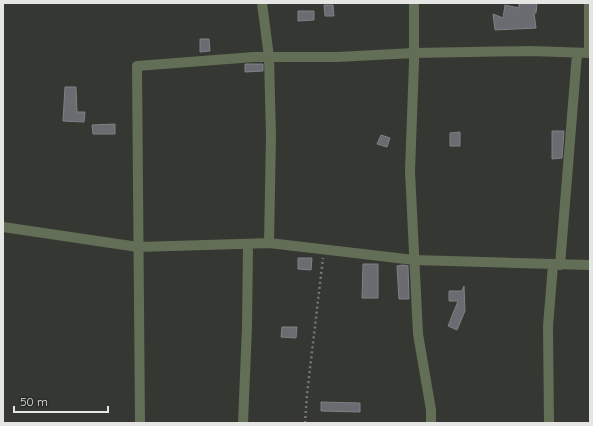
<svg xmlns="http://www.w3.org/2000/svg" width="593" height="426" viewBox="0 0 593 426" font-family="Quicksand,sans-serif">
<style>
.building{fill:#6b6c72;stroke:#808187}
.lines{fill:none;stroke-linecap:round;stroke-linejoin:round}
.path{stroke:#787975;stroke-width:2.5;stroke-dasharray:2 3;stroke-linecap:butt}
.street{stroke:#636e56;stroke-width:10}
</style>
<rect width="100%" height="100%" fill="#353732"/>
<path class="building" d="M 519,3 L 537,3 L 536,13 L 534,13 L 536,28 L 495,30 L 493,14 L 503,18 L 505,5 L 519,8 Z
M 324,5 L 333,5 L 334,16 L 325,16 Z
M 298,11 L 314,11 L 314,20 L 298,21 Z
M 200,39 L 209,39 L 210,51 L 200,52 Z
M 245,64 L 263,64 L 263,71 L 245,72 Z
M 65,87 L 76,87 L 77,112 L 85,112 L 84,122 L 63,121 Z
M 115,124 L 115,134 L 93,134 L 92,125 Z
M 552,131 L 564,131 L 562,158 L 552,159 Z
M 460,132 L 460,146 L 450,146 L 450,133 Z
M 381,135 L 390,138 L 387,147 L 377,144 Z
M 298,258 L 312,258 L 311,270 L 298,269 Z
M 363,264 L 378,264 L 378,298 L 362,298 Z
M 403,265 L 408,266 L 409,299 L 399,299 L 397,266 Z
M 464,286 L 465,311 L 457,330 L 448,326 L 458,301 L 449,301 L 449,291 L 462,291 Z
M 282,327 L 297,327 L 296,338 L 281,337 Z
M 321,402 L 360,403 L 360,412 L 321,411 Z"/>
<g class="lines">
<path class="path" d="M 305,423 L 307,394 L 323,258"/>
<path class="street" d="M 262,3 L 269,57 L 271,136 L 269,243
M 414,3 L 414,62 L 410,171 L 418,334 L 431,410 L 431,423
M 589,53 L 589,3
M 3,227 L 138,247 L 269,243 L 414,260 L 590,265
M 560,265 L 577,54
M 140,423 L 137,66 L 254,57 L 337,57 L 414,53 L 530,51 L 590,53
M 243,423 L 247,327 L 248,245
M 549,423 L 548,326 L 553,265"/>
</g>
<rect width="593" height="426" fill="none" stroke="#e5e6e3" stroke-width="8"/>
<path d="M14 406v6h94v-6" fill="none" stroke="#e5e6e3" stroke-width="2"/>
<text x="20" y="406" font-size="12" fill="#e5e6e3" stroke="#2b2d28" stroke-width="3" paint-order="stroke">50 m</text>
</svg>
